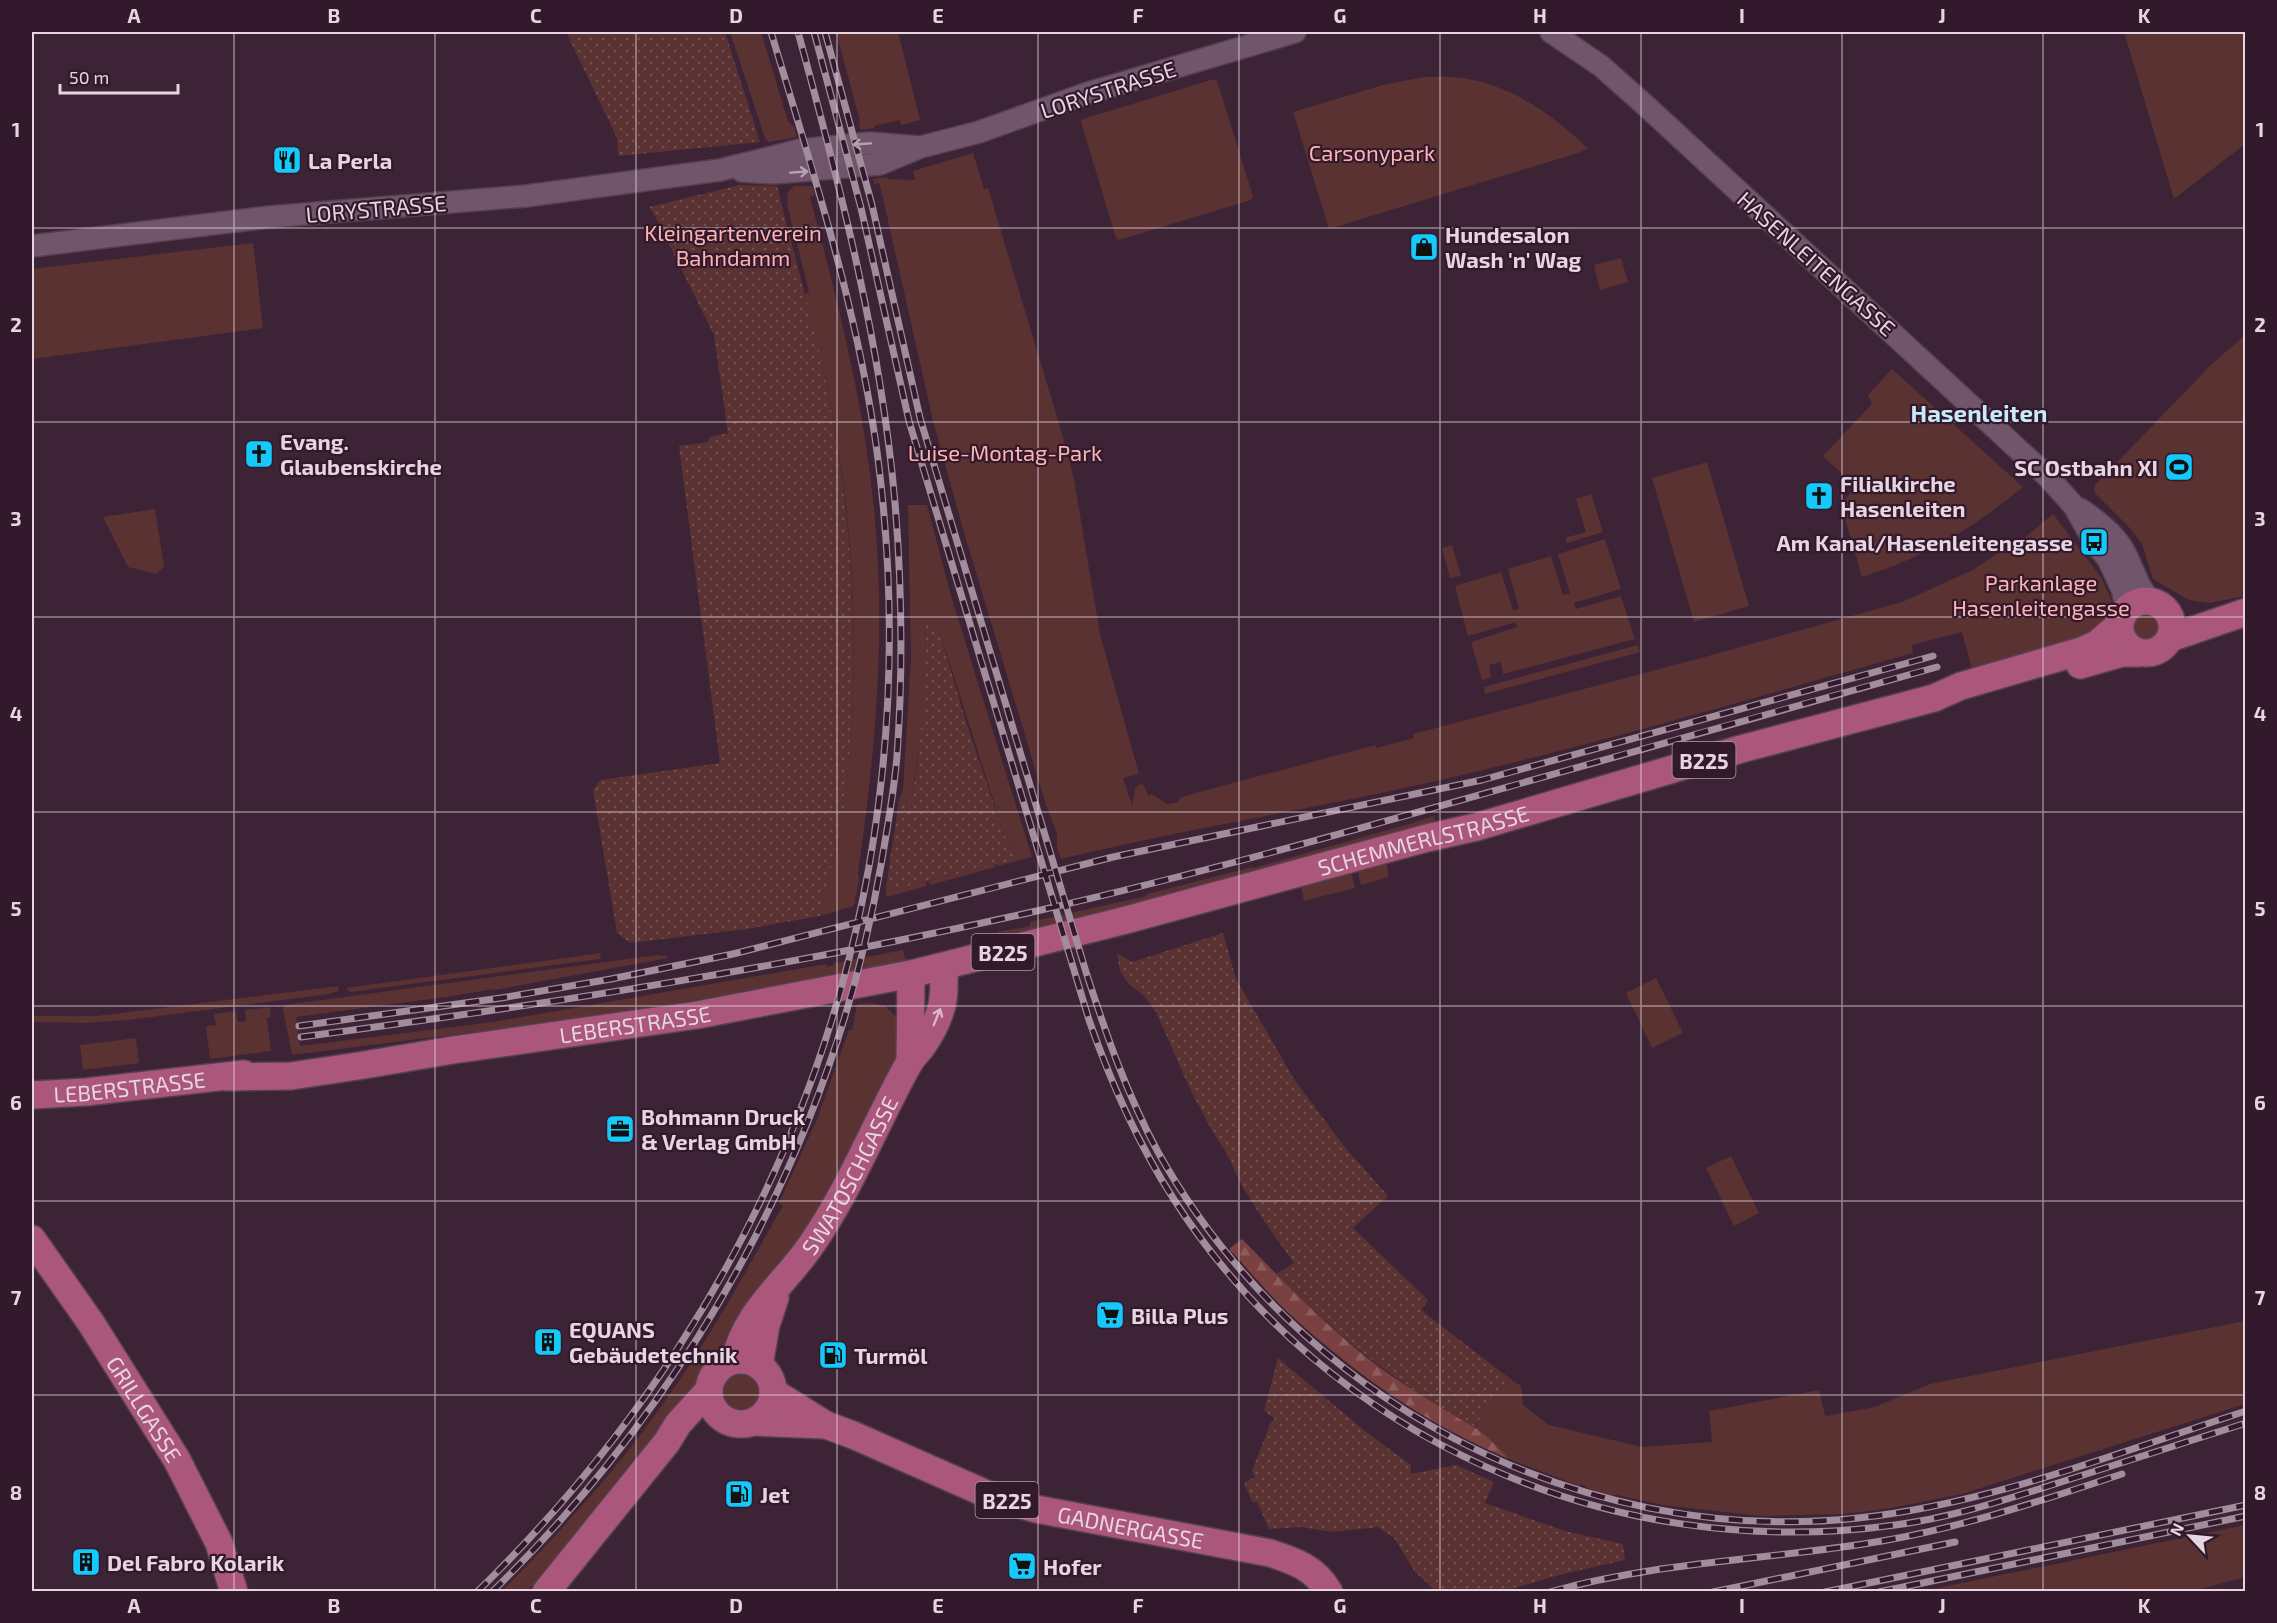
<svg xmlns="http://www.w3.org/2000/svg" width="2277" height="1623" viewBox="0 0 2277 1623" font-family="'Exo 2',sans-serif">
<style>
.green{fill:#5a3232}
.forest{fill:url(#forest-firs)}
.garden{fill:url(#garden-dots)}
.lines{fill:none;stroke-linecap:round;stroke-linejoin:round}
.minor-casing{stroke:#554051;stroke-width:24}
.major-casing{stroke:#554051;stroke-width:30}
.minor{stroke:#71556a;stroke-width:21}
.major{stroke:#aa577b;stroke-width:27}
.rail-casing{stroke:#a28d9c;stroke-width:7}
.rail{stroke:#32192c;stroke-width:4.5;stroke-dasharray:14;stroke-linecap:butt}
.oneway{stroke:#b8a2b2}
.oneway2{stroke:#d8b6c8}
.grid{fill:none;stroke:#e7d6e2;stroke-width:1.5;stroke-opacity:0.55}
.labels{text-anchor:middle;dominant-baseline:central;stroke-width:4.5;stroke-linejoin:round;paint-order:stroke}
.shield{fill:#32192c;stroke:#b19dab;stroke-width:1.5}
.shield-label{font-size:21px;font-weight:bold;fill:#e7d6e2}
.street-label{font-size:22px;fill:#e7d6e2;stroke:#32192c}
.park-label{font-size:22px;fill:#ffb4b3;stroke:#32192c}
.poi-label{font-size:22px;font-weight:bold;fill:#e7d6e2;stroke:#32192c;text-anchor:start}
.neighbourhood-label{font-size:24px;font-weight:bold;fill:#c8e9f7;stroke:#32192c}
.neatline{fill:none;stroke:#e7d6e2;stroke-width:2}
.grid-label{font-size:20px;text-anchor:middle;font-weight:bold;fill:#e7d6e2}
</style>
<defs>
<pattern id="forest-firs" width="22" height="20" patternUnits="userSpaceOnUse" patternTransform="scale(1.5)"><rect width="22" height="20" fill="#7b4141"/><path d="M5 1l3.5 6h-7zM16 11l3.5 6h-7z" fill="#8e5c5c"/></pattern>
<pattern id="garden-dots" width="8" height="8" patternUnits="userSpaceOnUse" patternTransform="scale(1.5)"><rect width="8" height="8" fill="#5a3232"/><path d="M2 2h.1M6 6h.1" fill="none" stroke="#724f4f" stroke-width="1.8" stroke-linecap="round"/></pattern>
</defs>
<rect width="100%" height="100%" fill="#3c2336"/>
<path class="green" d="M 730,32 L 761,32 L 788,121 L 794,127 L 797,137 L 768,142 L 765,138 Z
M 836,32 L 898,32 L 920,120 L 901,125 L 900,120 L 874,126 L 874,128 L 860,130 L 859,117 Z
M 2124,32 L 2245,32 L 2245,144 L 2174,199 Z
M 1424,77 C 1436,77 1449,76 1461,78 C 1513,85 1550,114 1588,148 L 1581,152 L 1329,229 L 1293,112 L 1383,85 Z
M 1214,79 L 1217,81 L 1253,196 L 1251,200 L 1119,240 L 1116,238 L 1081,122 L 1083,119 Z
M 973,153 L 984,189 L 988,188 L 1063,437 L 1074,479 L 1100,634 L 1139,774 L 1123,778 L 1132,805 L 1135,788 L 1142,783 L 1149,796 L 1152,794 L 1167,804 L 1178,802 L 1181,797 L 1375,745 L 1376,748 L 1414,738 L 1413,734 L 1690,661 L 1902,602 L 1973,570 L 2022,537 L 2024,538 L 2053,514 L 2101,577 L 2112,601 L 2102,624 L 2092,640 L 1974,676 L 1962,632 L 1912,645 L 1913,653 C 1767,694 1622,737 1475,772 C 1338,805 1198,826 1061,859 L 1057,848 L 1057,834 L 1046,805 L 965,536 L 933,421 L 883,198 L 879,183 L 874,184 L 873,179 L 887,177 L 888,179 L 915,180 L 913,171 Z
M 794,186 L 812,186 L 815,195 L 810,197 C 837,300 864,402 874,508 C 886,629 876,752 858,872 L 859,880 L 856,897 L 853,897 L 856,899 L 854,906 L 820,916 L 834,854 L 838,848 C 863,700 858,534 827,387 C 820,356 811,325 804,295 L 809,292 L 787,204 L 788,192 Z
M 253,243 L 263,328 L 32,359 L 32,269 Z
M 1621,258 L 1628,282 L 1600,290 L 1594,265 Z
M 2245,335 L 2245,596 L 2209,603 L 2189,600 L 2153,579 L 2142,544 L 2128,526 L 2096,494 L 2094,490 L 2095,485 L 2211,365 Z
M 1892,369 L 2023,487 C 1972,529 1926,557 1862,577 L 1841,504 L 1856,487 L 1823,456 L 1872,404 L 1868,395 Z
M 1707,462 L 1749,606 L 1694,622 L 1652,478 Z
M 1591,494 L 1603,532 L 1567,543 L 1565,538 L 1586,532 L 1576,499 Z
M 908,505 L 927,505 L 952,599 L 1032,857 L 998,866 L 997,864 L 1018,858 L 1004,834 L 937,623 L 926,623 L 924,710 L 912,797 L 909,802 L 899,800 L 903,790 L 911,659 Z
M 155,509 L 164,566 L 157,574 L 128,567 L 103,517 Z
M 1605,539 L 1621,589 L 1574,603 L 1576,609 L 1621,596 L 1635,639 L 1503,674 L 1501,662 L 1489,665 L 1491,677 L 1482,680 L 1471,642 L 1517,627 L 1516,622 L 1468,636 L 1455,586 L 1501,572 L 1513,610 L 1519,609 L 1508,569 L 1551,556 L 1563,595 L 1570,593 L 1558,554 Z
M 1452,545 L 1461,576 L 1450,578 L 1442,548 Z
M2128 627a17 17 0 1 1 34 0a17 17 0 1 1-34 0Z
M 1638,645 L 1640,652 L 1485,694 L 1484,687 Z
M 1434,816 L 1436,826 L 1000,940 L 998,932 L 1030,926 L 1030,922 L 1147,896 L 1147,894 L 1252,867 L 1253,868 L 1412,823 L 1413,824 L 1414,822 Z
M 1386,862 L 1389,877 L 1361,885 L 1357,868 Z
M 995,864 L 996,867 L 930,885 L 929,881 Z
M 1351,873 L 1355,888 L 1304,901 L 1301,887 Z
M 926,881 L 927,886 L 886,897 L 887,891 Z
M 903,950 L 906,961 L 761,989 L 584,1018 L 292,1055 L 283,1009 L 285,1005 L 658,955 L 666,956 L 668,958 L 495,990 L 494,989 L 453,996 L 296,1017 L 300,1046 L 493,1022 L 826,964 L 827,967 L 834,965 L 834,963 Z
M 601,953 L 600,959 L 350,992 L 346,988 Z
M 1656,978 L 1683,1033 L 1652,1048 L 1626,993 Z
M 339,986 L 338,991 L 329,994 L 128,1020 L 86,1023 L 32,1022 L 32,1016 L 97,1016 Z
M 870,1003 L 885,1006 L 896,1016 L 903,1015 L 898,1058 L 837,1180 L 725,1356 L 710,1367 L 703,1382 L 661,1431 L 635,1457 L 553,1563 L 527,1591 L 501,1592 C 555,1537 607,1481 652,1419 C 697,1358 734,1294 770,1228 L 772,1228 L 772,1224 L 783,1206 L 779,1203 L 817,1119 L 849,1030 L 852,1030 L 857,1004 Z
M 270,1007 L 271,1017 L 267,1018 L 271,1051 L 210,1059 L 206,1026 L 216,1025 L 214,1014 L 236,1011 L 238,1022 L 246,1021 L 245,1010 Z
M 136,1038 L 139,1063 L 83,1070 L 80,1045 Z
M 1731,1156 L 1759,1213 L 1734,1226 L 1706,1168 Z
M 2245,1321 L 2245,1404 L 1962,1494 L 1891,1508 L 1844,1514 L 1760,1516 L 1663,1505 L 1616,1495 L 1611,1496 L 1589,1489 L 1582,1484 L 1579,1486 L 1509,1459 L 1474,1427 L 1509,1378 L 1521,1386 L 1523,1405 L 1549,1425 L 1642,1447 L 1712,1442 L 1709,1411 L 1819,1390 L 1825,1416 L 1875,1407 L 1930,1384 Z
M718 1392a23 23 0 1 1 46 0a23 23 0 1 1-46 0Z
M 2245,1525 L 2245,1577 L 2190,1592 L 1923,1591 Z"/>
<path class="forest" d="M 1242,1239 C 1286,1284 1329,1329 1379,1367 C 1409,1389 1441,1406 1472,1426 C 1486,1434 1498,1448 1509,1459 C 1428,1425 1358,1376 1293,1317 C 1277,1303 1263,1286 1249,1271 C 1243,1264 1237,1256 1230,1251 L 1230,1248 Z"/>
<path class="garden" d="M 566,32 L 725,32 L 760,142 L 618,156 L 617,138 Z
M 740,185 L 777,186 C 793,253 813,320 827,388 C 857,537 863,698 838,848 L 834,854 L 820,916 L 747,929 L 630,943 L 617,933 L 593,790 L 600,780 L 720,763 L 679,446 L 708,442 L 709,437 L 728,433 L 714,335 L 654,214 L 649,207 Z
M 926,623 L 937,623 L 968,728 L 1004,834 L 1018,859 L 887,891 L 885,894 L 899,800 L 909,802 L 912,797 C 922,739 925,682 926,623 Z
M 1223,933 L 1236,979 L 1294,1079 L 1343,1145 L 1388,1196 L 1353,1228 L 1428,1300 L 1421,1310 L 1509,1378 L 1474,1427 C 1401,1386 1334,1335 1276,1274 L 1294,1263 L 1270,1230 L 1243,1188 L 1227,1154 L 1210,1127 L 1190,1089 L 1156,1012 L 1145,997 L 1128,983 L 1120,971 L 1117,953 L 1132,962 Z
M 1278,1358 L 1366,1432 L 1411,1465 L 1411,1474 L 1456,1465 L 1494,1482 L 1485,1503 L 1565,1531 L 1623,1544 L 1625,1560 L 1563,1574 L 1504,1591 L 1436,1591 L 1415,1572 L 1394,1538 L 1378,1527 L 1333,1532 L 1300,1527 L 1269,1529 L 1257,1502 L 1253,1503 L 1244,1483 L 1255,1477 L 1252,1471 L 1271,1422 L 1275,1419 L 1264,1411 Z"/>
<g class="lines">
<g class="minor-casing">
<path id="minor" d="M 1551,32 L 1601,66 L 1645,105 L 2047,476 L 2074,506 L 2094,542 L 2108,559 L 2122,589 L 2127,609
M 742,171 L 774,173 L 880,164 L 921,147 L 979,132 L 1088,93 L 1295,32
M 32,246 L 269,217 L 526,196 L 720,170 L 800,150 L 869,143 L 921,147
M 2080,509 C 2096,520 2114,533 2124,551 C 2134,569 2137,587 2151,601"/>
</g>
<g class="major-casing">
<g id="major">
<circle cx="2146" cy="627" r="26"/>
<path d="M 2170,638 L 2246,612"/>
<path d="M 2080,665 L 2122,653 L 2138,653"/>
<path d="M 910,1061 L 911,974"/>
<path id="s1" d="M 227,1077 L 291,1076 L 358,1066 L 453,1050 L 697,1015 L 911,974 L 1126,920 L 1427,838 L 1476,827 L 1741,749 L 1934,698 L 1961,686 L 2081,651 L 2097,644 L 2119,625"/>
<path id="s2" d="M 32,1095 L 86,1092 L 244,1074"/>
<path id="s3" d="M 32,1239 L 91,1323 L 177,1460 L 219,1543 L 234,1592"/>
<circle cx="741" cy="1392" r="32"/>
<path id="s4" d="M 735,1360 C 746,1312 782,1286 809,1248 C 850,1190 875,1124 909,1063 C 913,1056 919,1051 923,1045 C 930,1035 936,1024 940,1012 C 945,998 944,982 944,967"/>
<path d="M 759,1366 L 766,1325 L 775,1298"/>
<path d="M 773,1392 L 826,1425"/>
<path id="s5" d="M 753,1422 L 826,1425 L 853,1435 L 989,1495 L 1036,1509 L 1270,1553 C 1295,1561 1315,1568 1329,1592"/>
<path d="M 546,1592 L 667,1442 L 678,1424 L 709,1390"/>
</g>
</g>
<use href="#minor" class="minor"/>
<use href="#major" class="major"/>
<g class="rail-casing">
<path id="rail" d="M 814,32 L 861,208 L 909,421 L 1089,1020 C 1111,1083 1137,1142 1173,1198 C 1327,1440 1613,1564 1895,1525 C 1951,1518 2004,1500 2058,1483 C 2121,1463 2183,1443 2246,1423
M 825,32 L 872,205 L 920,418 L 1086,972 C 1106,1034 1127,1095 1158,1152 C 1295,1398 1577,1548 1858,1518 C 1990,1504 2119,1452 2246,1411
M 299,1026 L 501,998 L 611,979 L 733,954 L 1113,857 L 1482,780 L 1933,656
M 301,1037 C 550,1004 795,966 1041,910 C 1203,873 1362,828 1522,783 C 1660,744 1798,705 1937,667
M 477,1592 C 786,1291 933,888 878,459 C 859,313 813,172 771,32
M 492,1592 C 692,1397 833,1141 881,865 C 887,829 894,793 897,756 C 903,672 902,587 895,503 C 881,342 840,186 798,32
M 1550,1592 C 1659,1561 1771,1560 1882,1541 C 1964,1527 2043,1500 2122,1474
M 1713,1592 L 1955,1542
M 1825,1592 L 2246,1505
M 1879,1592 L 2246,1516"/>
</g>
<use href="#rail" class="rail"/>
</g>
<defs><path id="oneway-shaft" d="M-6 0H5M1.5-3L5.5 0L1.5 3" fill="none" stroke-width="1.6" stroke-linecap="round" stroke-linejoin="round" transform="scale(1.5)"/></defs>
<g class="oneway">
<use href="#oneway-shaft" transform="translate(862 144) rotate(176)"/>
<use href="#oneway-shaft" transform="translate(799 172) rotate(-4)"/>
</g>
<use class="oneway2" href="#oneway-shaft" transform="translate(937 1017) rotate(-68)"/>
<path class="grid" d="M 234,32 L 234,1592M 435,32 L 435,1592M 636,32 L 636,1592M 837,32 L 837,1592M 1038,32 L 1038,1592M 1239,32 L 1239,1592M 1440,32 L 1440,1592M 1641,32 L 1641,1592M 1842,32 L 1842,1592M 2043,32 L 2043,1592M 32,228 L 2246,228M 32,422 L 2246,422M 32,617 L 2246,617M 32,812 L 2246,812M 32,1006 L 2246,1006M 32,1201 L 2246,1201M 32,1395 L 2246,1395"/>
<defs>
<g id="restaurant-square" transform="scale(1.5)"><rect x="-9" y="-9" width="18" height="18" rx="4" fill="#14cafb" stroke="#32192c"/><path d="M-5-6h1v4h1v-4h1v4h1v-4h1v5L-1.5 .5V6h-2V.5L-5-1ZM5-6V6H3V1.5H1.5Q1.5-4 5-6Z" fill="#111"/></g>
<g id="shop-square" transform="scale(1.5)"><rect x="-9" y="-9" width="18" height="18" rx="4" fill="#14cafb" stroke="#32192c"/><path d="M-5-2.5h2.3a2.7 3.5 0 0 1 5.4 0H5L5.5 6h-11ZM-1.5-2.5h3a1.5 2.3 0 0 0-3 0Z" fill="#111"/></g>
<g id="church-square" transform="scale(1.5)"><rect x="-9" y="-9" width="18" height="18" rx="4" fill="#14cafb" stroke="#32192c"/><path d="M-1.2-6h2.4v3.5h3.3v2.4h-3.3V6h-2.4V-.1h-3.3v-2.4h3.3Z" fill="#111"/></g>
<g id="stadium-square" transform="scale(1.5)"><rect x="-9" y="-9" width="18" height="18" rx="4" fill="#14cafb" stroke="#32192c"/><path d="M0-5a6.5 5 0 1 0 0 10a6.5 5 0 1 0 0-10ZM-3.5-1.8h7v3.6h-7Z" fill="#111"/></g>
<g id="bus-square" transform="scale(1.5)"><rect x="-9" y="-9" width="18" height="18" rx="4" fill="#14cafb" stroke="#32192c"/><path d="M-5-6H5V4H4V6H2V4H-2V6H-4V4H-5ZM-3.5-4V0h7V-4ZM-3.5 1.2v1.5H-2V1.2ZM2 1.2v1.5H3.5V1.2Z" fill="#111"/></g>
<g id="office-square" transform="scale(1.5)"><rect x="-9" y="-9" width="18" height="18" rx="4" fill="#14cafb" stroke="#32192c"/><path d="M-6-3h4V-5.5h4V-3h4V5H-6ZM-1-4.5V-3h2v-1.5ZM-6 0V1H6V0Z" fill="#111"/></g>
<g id="supermarket-square" transform="scale(1.5)"><rect x="-9" y="-9" width="18" height="18" rx="4" fill="#14cafb" stroke="#32192c"/><path d="M-6-5.5h2.5l.6 2H6L4.5 2H-2.5L-4.4-4H-6ZM-1.5 3.2a1.3 1.3 0 1 0 .1 0ZM3 3.2a1.3 1.3 0 1 0 .1 0Z" fill="#111"/></g>
<g id="building-square" transform="scale(1.5)"><rect x="-9" y="-9" width="18" height="18" rx="4" fill="#14cafb" stroke="#32192c"/><path d="M-4-6H4V6H1V3H-1V6H-4ZM-2.5-4.3h1.7v1.8h-1.7ZM.8-4.3h1.7v1.8H.8ZM-2.5-1h1.7V.8h-1.7ZM.8-1h1.7V.8H.8Z" fill="#111"/></g>
<g id="fuel-square" transform="scale(1.5)"><rect x="-9" y="-9" width="18" height="18" rx="4" fill="#14cafb" stroke="#32192c"/><path d="M-5.5-6h7V0h2V4h1.3V-2.5L3-4.5l.8-.8L6-3V5H2.5V1h-1V6h-7ZM-4.2-4.7v3.2H.2V-4.7Z" fill="#111"/></g>
</defs>
<g fill-rule="evenodd">
<use href="#restaurant-square" x="287" y="160"/>
<use href="#shop-square" x="1424" y="247"/>
<use href="#church-square" x="259" y="454"/>
<use href="#stadium-square" x="2179" y="467"/>
<use href="#church-square" x="1819" y="496"/>
<use href="#bus-square" x="2094" y="542"/>
<use href="#office-square" x="620" y="1129"/>
<use href="#supermarket-square" x="1110" y="1315"/>
<use href="#building-square" x="548" y="1342"/>
<use href="#fuel-square" x="833" y="1355"/>
<use href="#fuel-square" x="739" y="1494"/>
<use href="#building-square" x="86" y="1562"/>
<use href="#supermarket-square" x="1022" y="1566"/>
</g>
<g class="labels">
<g class="shield">
<rect x="1672.5" y="742" width="63" height="36" rx="4.5"/>
<rect x="971.5" y="934" width="63" height="36" rx="4.5"/>
<rect x="975.5" y="1482" width="63" height="36" rx="4.5"/>
</g>
<g class="shield-label">
<text x="1704" y="760">B225</text>
<text x="1003" y="952">B225</text>
<text x="1007" y="1500">B225</text>
</g>
<g class="street-label">
<text transform="translate(1108 89) rotate(-18)">LORYSTRASSE</text>
<text transform="translate(376 208) rotate(-5)">LORYSTRASSE</text>
<text transform="translate(1817 263) rotate(42)">HASENLEITENGASSE</text>
<text stroke="none"><textPath href="#s1" startOffset="1222">SCHEMMERLSTRASSE</textPath></text>
<text stroke="none"><textPath href="#s1" startOffset="412">LEBERSTRASSE</textPath></text>
<text stroke="none"><textPath href="#s2" startOffset="98">LEBERSTRASSE</textPath></text>
<text stroke="none"><textPath href="#s4" startOffset="219">SWATOSCHGASSE</textPath></text>
<text stroke="none"><textPath href="#s3" startOffset="204">GRILLGASSE</textPath></text>
<text stroke="none"><textPath href="#s5" startOffset="396">GADNERGASSE</textPath></text>
</g>
<g class="park-label">
<text x="1372" y="152">Carsonypark</text>
<text x="733" y="232">Kleingartenverein<tspan x="733" dy="25">Bahndamm</tspan></text>
<text x="1005" y="452">Luise-Montag-Park</text>
<text x="2041" y="582">Parkanlage<tspan x="2041" dy="25">Hasenleitengasse</tspan></text>
</g>
<g class="poi-label">
<text x="308" y="160">La Perla</text>
<text x="1445" y="234">Hundesalon<tspan x="1445" dy="25">Wash 'n' Wag</tspan></text>
<text x="280" y="441">Evang.<tspan x="280" dy="25">Glaubenskirche</tspan></text>
<text x="2158" y="467" text-anchor="end">SC Ostbahn XI</text>
<text x="1840" y="483">Filialkirche<tspan x="1840" dy="25">Hasenleiten</tspan></text>
<text x="2073" y="542" text-anchor="end">Am Kanal/Hasenleitengasse</text>
<text x="641" y="1116">Bohmann Druck<tspan x="641" dy="25">&amp; Verlag GmbH</tspan></text>
<text x="1131" y="1315">Billa Plus</text>
<text x="569" y="1329">EQUANS<tspan x="569" dy="25">Gebäudetechnik</tspan></text>
<text x="854" y="1355">Turmöl</text>
<text x="760" y="1494">Jet</text>
<text x="107" y="1562">Del Fabro Kolarik</text>
<text x="1043" y="1566">Hofer</text>
</g>
<g class="neighbourhood-label">
<text x="1979" y="412">Hasenleiten</text>
</g>
</g>
<rect width="2277" height="1623" fill="none" stroke="#32192c" stroke-width="66"/>
<g transform="translate(2190 1536) rotate(296)" stroke="#32192c" stroke-width="4.5" paint-order="stroke">
<path d="M0-4.5L10 22L0 15L-10 22Z" fill="#e7d6e2"/>
<text y="-9" font-size="16" font-weight="bold" text-anchor="middle" fill="#e7d6e2">N</text>
</g>
<path d="M60 84v9h118v-9" fill="none" stroke="#e7d6e2" stroke-width="3"/>
<text x="69" y="84" font-size="18" fill="#e7d6e2" stroke="#32192c" stroke-width="4.5" paint-order="stroke">50 m</text>
<rect x="33" y="33" width="2211" height="1557" class="neatline"/>
<g class="grid-label">
<text x="134" y="23">A</text>
<text x="334" y="23">B</text>
<text x="536" y="23">C</text>
<text x="736" y="23">D</text>
<text x="938" y="23">E</text>
<text x="1138" y="23">F</text>
<text x="1340" y="23">G</text>
<text x="1540" y="23">H</text>
<text x="1742" y="23">I</text>
<text x="1942" y="23">J</text>
<text x="2144" y="23">K</text>
<text x="16" y="137">1</text>
<text x="2260" y="137">1</text>
<text x="16" y="332">2</text>
<text x="2260" y="332">2</text>
<text x="16" y="526">3</text>
<text x="2260" y="526">3</text>
<text x="16" y="721">4</text>
<text x="2260" y="721">4</text>
<text x="16" y="916">5</text>
<text x="2260" y="916">5</text>
<text x="16" y="1110">6</text>
<text x="2260" y="1110">6</text>
<text x="16" y="1305">7</text>
<text x="2260" y="1305">7</text>
<text x="16" y="1500">8</text>
<text x="2260" y="1500">8</text>
<text x="134" y="1613">A</text>
<text x="334" y="1613">B</text>
<text x="536" y="1613">C</text>
<text x="736" y="1613">D</text>
<text x="938" y="1613">E</text>
<text x="1138" y="1613">F</text>
<text x="1340" y="1613">G</text>
<text x="1540" y="1613">H</text>
<text x="1742" y="1613">I</text>
<text x="1942" y="1613">J</text>
<text x="2144" y="1613">K</text>
</g>
</svg>
